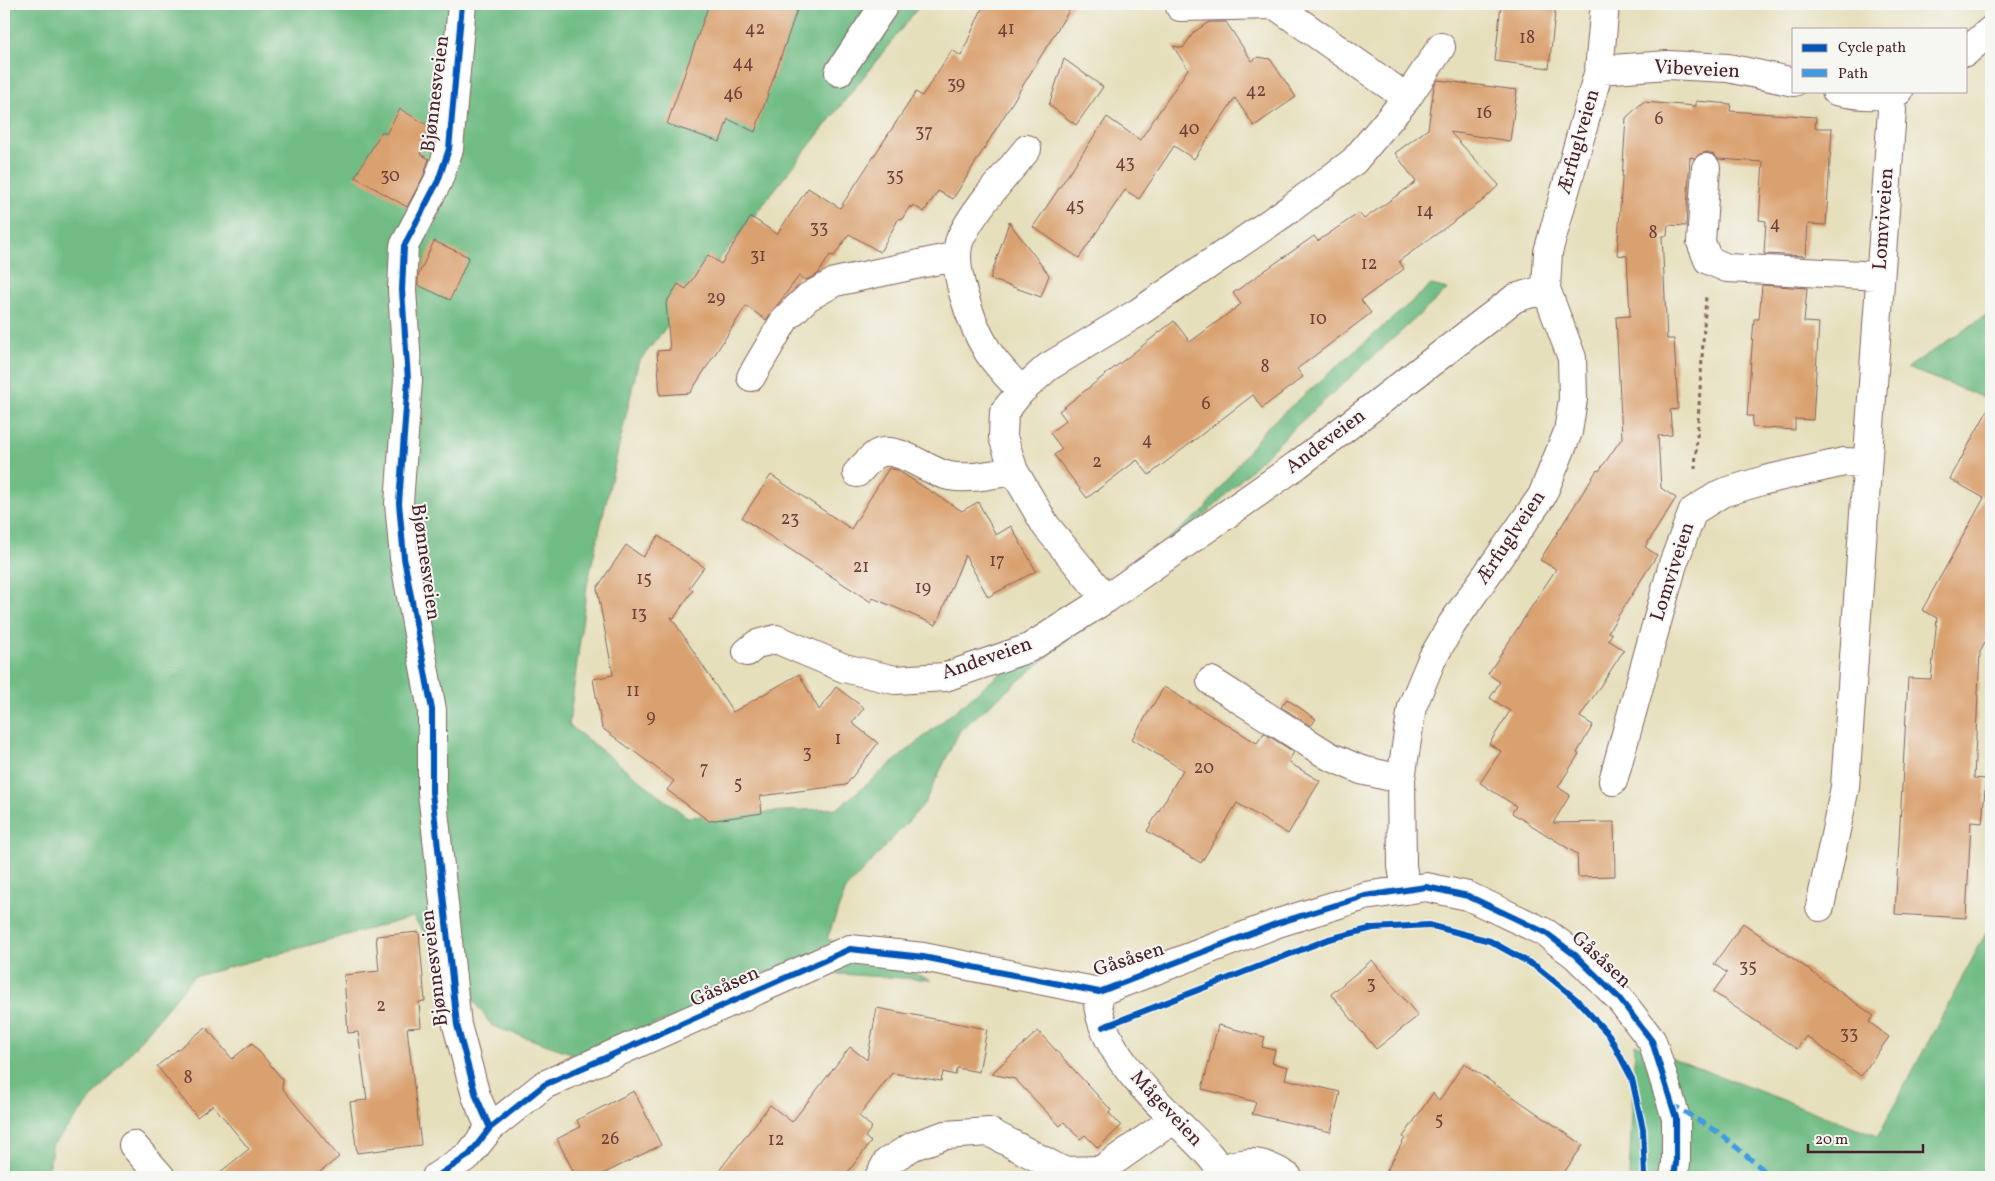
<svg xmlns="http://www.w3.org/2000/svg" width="1995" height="1181" viewBox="0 0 1995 1181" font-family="Vollkorn,serif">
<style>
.forest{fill:#6fbc84;stroke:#5c6e58}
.building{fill:#daa170}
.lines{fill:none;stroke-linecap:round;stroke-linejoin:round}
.minor-casing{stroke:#81625d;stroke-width:30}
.path{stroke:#81625d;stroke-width:3;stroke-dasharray:4 4;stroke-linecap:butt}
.minor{stroke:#fff;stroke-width:28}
.quiet{stroke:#409be1;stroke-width:5;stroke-dasharray:10 5;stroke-linecap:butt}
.cycleway-casing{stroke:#f6f6f2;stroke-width:9}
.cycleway{stroke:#0057b8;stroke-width:6}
.labels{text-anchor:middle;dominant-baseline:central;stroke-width:4;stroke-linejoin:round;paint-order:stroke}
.number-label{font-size:18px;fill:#6e403c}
.street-label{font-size:20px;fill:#4a1f2b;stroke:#f6f6f2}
</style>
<rect width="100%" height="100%" fill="#f6f6f2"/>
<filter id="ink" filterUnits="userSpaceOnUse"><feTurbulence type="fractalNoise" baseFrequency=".02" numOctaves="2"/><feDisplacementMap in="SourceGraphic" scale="10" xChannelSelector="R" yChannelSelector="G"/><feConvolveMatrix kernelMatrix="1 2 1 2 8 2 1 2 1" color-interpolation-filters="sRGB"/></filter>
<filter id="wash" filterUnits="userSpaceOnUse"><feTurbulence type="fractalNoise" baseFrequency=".0096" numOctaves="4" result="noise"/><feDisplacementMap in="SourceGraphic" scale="20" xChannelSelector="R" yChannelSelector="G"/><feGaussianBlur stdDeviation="1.12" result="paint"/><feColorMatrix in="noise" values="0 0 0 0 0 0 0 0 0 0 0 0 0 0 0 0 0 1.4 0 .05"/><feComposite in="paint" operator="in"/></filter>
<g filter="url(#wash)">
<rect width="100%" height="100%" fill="#e6dfbb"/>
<path class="forest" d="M 4,4 L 921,4 L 638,363 L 587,585 L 569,725 L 687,817 L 838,808 L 1009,666 L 1202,512 L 1265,429 L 1431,285 L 1448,289 L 1294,428 L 1134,584 L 960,730 L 924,804 L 846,889 L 827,939 L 931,980 L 792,971 L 577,1055 L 492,1026 L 413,917 L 193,977 L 52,1146 L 48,1177 L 4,1177 Z
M 1991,312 L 1991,400 L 1907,368 Z
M 1991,924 L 1991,1177 L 1629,1177 L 1635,1044 L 1878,1136 Z"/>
<g id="blocks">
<path class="building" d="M 709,4 L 799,4 L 755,132 L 728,119 L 720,142 L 667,124 Z
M 984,4 L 1073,4 L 953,199 L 938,191 L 924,212 L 913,205 L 911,208 L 910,206 L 902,219 L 899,218 L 880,252 L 849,234 L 834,256 L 830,255 L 818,274 L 806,280 L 799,276 L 766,320 L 746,306 L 690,393 L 660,395 L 657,351 L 670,350 L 666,303 L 678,284 L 686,289 L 708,255 L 721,264 L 751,217 L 777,234 L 808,188 L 840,208 L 916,92 L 922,96 L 952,50 L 961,56 Z
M 1501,4 L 1556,4 L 1549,68 L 1495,61 Z
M 1209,22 L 1226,22 L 1252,61 L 1258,57 L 1270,59 L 1296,97 L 1254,126 L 1235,98 L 1194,159 L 1174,146 L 1139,199 L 1125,190 L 1079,258 L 1033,227 L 1107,117 L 1140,140 L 1188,69 L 1173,46 L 1183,48 L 1194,32 Z
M 1064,59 L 1103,87 L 1076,125 L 1049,105 Z
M 1438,80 L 1517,90 L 1510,141 L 1450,132 L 1499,185 L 1481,202 L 1399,261 L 1404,269 L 1361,300 L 1371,313 L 1297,369 L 1303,377 L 1262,408 L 1253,395 L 1149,475 L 1137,460 L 1087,498 L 1054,455 L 1062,449 L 1050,433 L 1066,420 L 1059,411 L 1174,321 L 1190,342 L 1241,304 L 1233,293 L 1314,236 L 1318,241 L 1359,213 L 1364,219 L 1416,182 L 1395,153 L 1428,129 L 1434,86 Z
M 1696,101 L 1731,104 L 1730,111 L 1816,117 L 1815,128 L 1832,128 L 1826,225 L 1808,224 L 1806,256 L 1764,254 L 1766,221 L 1759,220 L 1763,162 L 1718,159 L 1714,155 L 1707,152 L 1700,154 L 1695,158 L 1690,157 L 1686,226 L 1668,225 L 1667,236 L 1662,236 L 1667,339 L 1674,339 L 1678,409 L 1670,410 L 1672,435 L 1658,436 L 1661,488 L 1676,498 L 1645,547 L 1657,555 L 1608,632 L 1612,634 L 1608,640 L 1624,650 L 1580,717 L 1593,725 L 1577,753 L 1579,754 L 1558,787 L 1570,795 L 1553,823 L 1614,822 L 1615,876 L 1578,877 L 1577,854 L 1512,813 L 1516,806 L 1480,783 L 1501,751 L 1489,744 L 1510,711 L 1490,698 L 1500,682 L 1488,674 L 1556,569 L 1540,560 L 1597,470 L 1599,471 L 1622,438 L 1616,317 L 1630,316 L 1627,256 L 1617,255 L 1626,118 L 1643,102 L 1696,106 Z
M 400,109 L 434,129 L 420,154 L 429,159 L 424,175 L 407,207 L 355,177 L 382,131 L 386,134 Z
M 1009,222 L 1049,275 L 1041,297 L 990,279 Z
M 434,241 L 469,257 L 450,300 L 418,285 L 418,276 Z
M 1762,285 L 1807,288 L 1804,322 L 1819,323 L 1813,420 L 1795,419 L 1795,430 L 1752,427 L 1753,416 L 1747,416 L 1754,319 L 1759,319 Z
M 1991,404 L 1991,632 L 1980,652 L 1974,778 L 1986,779 L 1982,823 L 1971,822 L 1966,918 L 1895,914 L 1908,678 L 1931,679 L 1937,618 L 1922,610 L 1984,498 L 1950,479 Z
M 889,468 L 897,470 L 962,511 L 978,502 L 996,535 L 1011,526 L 1036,571 L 988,597 L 965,555 L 936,625 L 873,598 L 871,602 L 742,518 L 771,475 L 851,529 Z
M 658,536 L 704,567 L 689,588 L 693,590 L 674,618 L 671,617 L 733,712 L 799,674 L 819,710 L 836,687 L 864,708 L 852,723 L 878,743 L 846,785 L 760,796 L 762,813 L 709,821 L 667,790 L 674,781 L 602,728 L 593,679 L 613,675 L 597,588 L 626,545 L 643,557 Z
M 1164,687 L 1257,743 L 1264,733 L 1294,752 L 1288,762 L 1320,781 L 1288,834 L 1237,803 L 1201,863 L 1147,831 L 1183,770 L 1132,739 Z
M 1287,699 L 1316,719 L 1311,726 L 1281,707 Z
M 1743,923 L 1874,1016 L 1869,1022 L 1889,1037 L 1861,1076 L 1806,1036 L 1797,1049 L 1713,992 L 1727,973 L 1714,964 Z
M 419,932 L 425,1001 L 419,1002 L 421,1027 L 407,1028 L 421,1145 L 357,1153 L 350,1102 L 367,1100 L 358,1032 L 348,1033 L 344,975 L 379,971 L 376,936 Z
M 1372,960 L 1418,1016 L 1376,1049 L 1331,994 Z
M 877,1008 L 987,1029 L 979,1072 L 957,1068 L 955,1075 L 943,1072 L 941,1081 L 892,1073 L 859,1116 L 872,1127 L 865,1137 L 871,1142 L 844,1177 L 714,1177 L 770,1105 L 792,1122 L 850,1047 L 867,1060 Z
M 1218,1025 L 1265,1037 L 1262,1047 L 1275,1050 L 1272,1063 L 1288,1067 L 1285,1079 L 1340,1092 L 1331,1132 L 1252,1114 L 1256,1102 L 1202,1089 Z
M 206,1027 L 232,1059 L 252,1043 L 283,1080 L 282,1088 L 339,1157 L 314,1177 L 214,1177 L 249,1149 L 213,1105 L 197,1117 L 157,1066 Z
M 1038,1031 L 1111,1110 L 1109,1113 L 1121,1126 L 1098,1148 L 1085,1135 L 1080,1139 L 1064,1122 L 1060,1126 L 1015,1079 L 991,1074 Z
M 1464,1063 L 1583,1145 L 1561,1177 L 1383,1177 L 1405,1138 L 1403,1137 L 1433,1093 L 1439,1101 Z
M 634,1091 L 661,1145 L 597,1177 L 576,1177 L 557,1139 L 580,1127 L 577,1120 Z"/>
</g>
</g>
<g filter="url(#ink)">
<use href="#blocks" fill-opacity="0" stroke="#81625d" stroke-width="1"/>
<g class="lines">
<g class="minor-casing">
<path id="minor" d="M 462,4 L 449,149 L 438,181 L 404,246 L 402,290 L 408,380 L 399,503 L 404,558 L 432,710 L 432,792 L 457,1025 L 476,1096 L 490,1128
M 1181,4 L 1180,7 L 1275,5 L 1407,98
M 1966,52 L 1991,30
M 1599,70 L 1668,65 L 1728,68 L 1794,82
M 839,72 L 885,4
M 1836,91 C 1855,95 1880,98 1899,91
M 1027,149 C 1005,177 977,205 961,237 C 948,264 972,325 987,350 C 995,364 1010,378 1021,391 L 1004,412 L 1003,437 L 1014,471 L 1046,526 L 1106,599 L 1297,465 L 1515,298 L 1546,289
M 1706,168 L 1701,242 L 1708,260 L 1727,268 L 1880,276
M 751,377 L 785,319 L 808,297 L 835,282 L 957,256
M 1021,391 L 1048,367 L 1139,312 L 1290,209 L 1354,161 L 1407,98 L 1441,47
M 857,473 C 863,467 870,458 877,454 C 898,444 927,472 949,476 C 970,480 993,474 1014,471
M 747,652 L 757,644 L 776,639 L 844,668 L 895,680 L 945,677 L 1029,648 L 1106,599
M 1211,681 L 1329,756 L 1361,770 L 1401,779
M 1613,781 L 1673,564 L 1693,511 L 1722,493 L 1765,480 L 1844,462 L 1866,463
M 1406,890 L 1402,866 L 1401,779 L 1412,707 L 1432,659 L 1452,624 L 1542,496 L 1568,432 L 1573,399 L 1572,358 L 1546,289 L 1548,252 L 1599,70 L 1605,4
M 1820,907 L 1845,787 L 1892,110 L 1890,95
M 1099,992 C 1099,998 1097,1005 1099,1011 C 1109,1059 1154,1099 1188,1133 C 1201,1146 1216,1160 1224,1177
M 133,1145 L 161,1177
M 1220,1169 C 1251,1160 1261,1160 1288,1177
M 436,1177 L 469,1155 L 490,1128 L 544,1085 L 850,949 L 923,957 L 1099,992 L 1278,923 L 1365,896 L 1426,887 L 1468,896 L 1546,933 L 1575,955 L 1619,998 L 1652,1041 L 1676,1118 L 1676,1163 L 1674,1177
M 879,1177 L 887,1162 L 913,1146 L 945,1135 L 989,1132 L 1063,1171 L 1101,1170 L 1174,1119"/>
</g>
<path class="path" d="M 1695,469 L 1706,295"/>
<use href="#minor" class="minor"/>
<path class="quiet" d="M 1671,1104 L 1718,1132 L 1772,1177"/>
<g class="cycleway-casing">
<path id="cycleway" d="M 462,4 L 449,149 L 438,181 L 404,246 L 402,290 L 408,380 L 399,503 L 404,558 L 432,710 L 432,792 L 457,1025 L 476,1096 L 490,1128
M 1103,1027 L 1329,939 L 1373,928 L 1429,925 L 1490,941 L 1537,967 L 1576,999 L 1609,1035 L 1632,1079 L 1643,1129 L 1645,1177
M 436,1177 L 469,1155 L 490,1128 L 544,1085 L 850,949 L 923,957 L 1099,992 L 1278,923 L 1365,896 L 1426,887 L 1468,896 L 1546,933 L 1575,955 L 1619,998 L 1652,1041 L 1676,1118 L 1676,1163 L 1674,1177"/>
</g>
<use href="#cycleway" class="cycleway"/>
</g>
</g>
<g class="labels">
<g class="number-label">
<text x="755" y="29">42</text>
<text x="1006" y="29">41</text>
<text x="1527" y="38">18</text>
<text x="743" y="63">44</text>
<text x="956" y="84">39</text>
<text x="1256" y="91">42</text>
<text x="733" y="94">46</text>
<text x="1484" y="113">16</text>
<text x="1659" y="119">6</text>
<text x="1189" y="129">40</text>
<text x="924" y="132">37</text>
<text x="1125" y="163">43</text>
<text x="390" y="176">30</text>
<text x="895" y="176">35</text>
<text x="1075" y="206">45</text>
<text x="1425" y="211">14</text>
<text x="1775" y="224">4</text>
<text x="819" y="228">33</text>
<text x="1653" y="233">8</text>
<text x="758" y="256">31</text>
<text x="1369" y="264">12</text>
<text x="716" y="298">29</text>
<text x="1318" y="319">10</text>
<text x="1265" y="367">8</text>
<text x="1206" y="404">6</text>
<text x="1147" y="440">4</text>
<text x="1097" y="462">2</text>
<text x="790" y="519">23</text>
<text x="997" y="561">17</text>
<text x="861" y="567">21</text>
<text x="644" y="579">15</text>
<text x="923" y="588">19</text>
<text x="639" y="614">13</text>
<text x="633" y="691">11</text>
<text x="651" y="717">9</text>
<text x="838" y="739">1</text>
<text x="807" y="753">3</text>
<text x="1204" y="768">20</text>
<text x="704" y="769">7</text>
<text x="738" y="784">5</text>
<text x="1748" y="967">35</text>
<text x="1371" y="984">3</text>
<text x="381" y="1006">2</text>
<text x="1849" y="1034">33</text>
<text x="188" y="1078">8</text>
<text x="1439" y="1120">5</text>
<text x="610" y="1139">26</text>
<text x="776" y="1140">12</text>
</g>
<g class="street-label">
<text transform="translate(1697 70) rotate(3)">Vibeveien</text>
<text transform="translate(436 94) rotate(-83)">Bjønnesveien</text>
<text transform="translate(1579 142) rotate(-74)">Ærfuglveien</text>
<text transform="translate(1884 219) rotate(-86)">Lomviveien</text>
<text transform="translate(1326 442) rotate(-37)">Andeveien</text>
<text transform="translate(1511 538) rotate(-56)">Ærfuglveien</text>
<text transform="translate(425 562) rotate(82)">Bjønnesveien</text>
<text transform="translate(1673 572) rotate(-72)">Lomviveien</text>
<text transform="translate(987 659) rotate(-19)">Andeveien</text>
<text transform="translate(1129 960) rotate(-18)">Gåsåsen</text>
<text transform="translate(1601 960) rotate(43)">Gåsåsen</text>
<text transform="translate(435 968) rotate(-97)">Bjønnesveien</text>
<text transform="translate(725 987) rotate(-24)">Gåsåsen</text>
<text transform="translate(1166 1109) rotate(47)">Mågeveien</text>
</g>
</g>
<rect width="1995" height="1181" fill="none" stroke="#f6f6f2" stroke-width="20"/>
<rect x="1792" y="28" width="175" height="65" fill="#f6f6f2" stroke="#b1a0a2"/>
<rect x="1802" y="44" width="25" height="8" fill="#0057b8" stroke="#b1a0a2"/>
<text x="1838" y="52" font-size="15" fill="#4a1f2b">Cycle path</text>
<rect x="1802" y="69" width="25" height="8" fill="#409be1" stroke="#b1a0a2"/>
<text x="1838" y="78" font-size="15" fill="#4a1f2b">Path</text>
<path d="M1808 1144v8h115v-8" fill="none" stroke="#4a1f2b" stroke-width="2.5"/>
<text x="1815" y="1144" font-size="15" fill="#4a1f2b" stroke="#f6f6f2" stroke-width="4" paint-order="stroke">20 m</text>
</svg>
